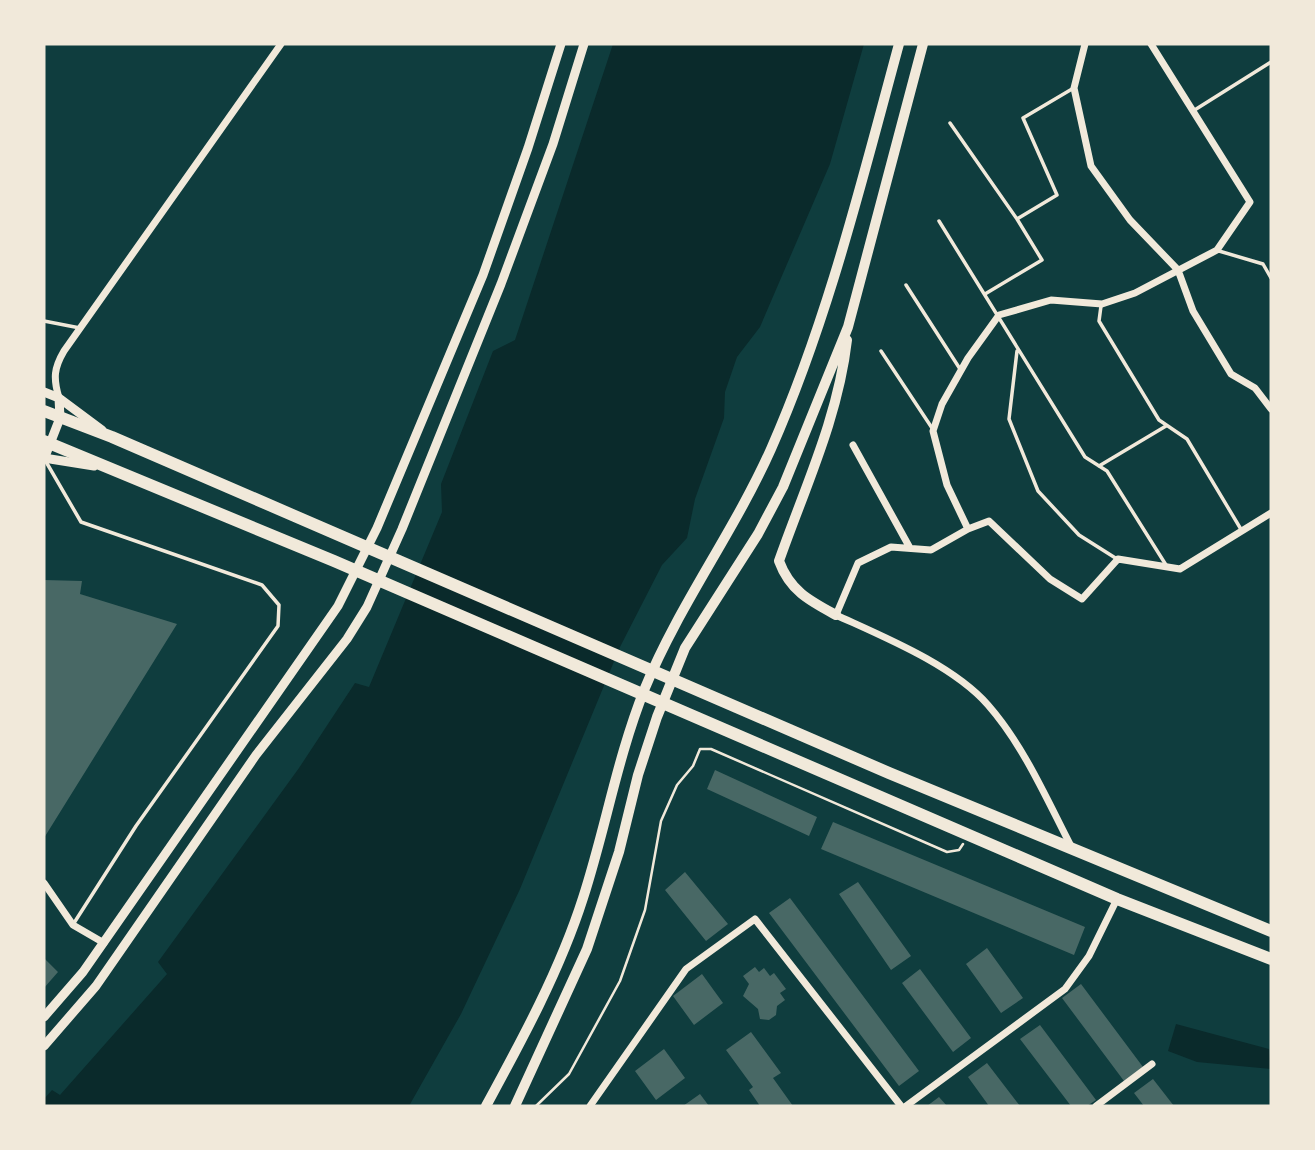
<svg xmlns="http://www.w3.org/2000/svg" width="1315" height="1150" viewBox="0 0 1315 1150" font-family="Poppins,sans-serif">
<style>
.water{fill:#0a2a2b}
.building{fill:#486865}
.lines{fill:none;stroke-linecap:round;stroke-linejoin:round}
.path{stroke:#f1e9da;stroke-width:2.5}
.service{stroke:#f1e9da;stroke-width:3.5}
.minor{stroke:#f1e9da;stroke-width:7}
.tertiary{stroke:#f1e9da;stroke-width:9}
.secondary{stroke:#f1e9da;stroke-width:10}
.trunk{stroke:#f1e9da;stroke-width:12}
</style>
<rect width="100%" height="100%" fill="#0f3d3e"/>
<path class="water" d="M 613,44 L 864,44 L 830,164 L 760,327 L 737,357 L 725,392 L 724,418 L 695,499 L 687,538 L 662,565 L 620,647 L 520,889 L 461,1014 L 409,1106 L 44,1106 L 44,1099 L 52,1090 L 60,1095 L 167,974 L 158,962 L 299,768 L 355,683 L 369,687 L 442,512 L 441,484 L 493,351 L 515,340 Z
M 1176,1024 L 1269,1049 L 1271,1069 L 1197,1062 L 1168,1051 Z"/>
<path class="building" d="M 44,580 L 82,581 L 80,594 L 177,624 L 44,838 Z
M 715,770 L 817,817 L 809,836 L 707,789 Z
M 833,822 L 1085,927 L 1074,955 L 821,849 Z
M 685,872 L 728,924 L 706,941 L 665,890 Z
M 858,882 L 911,956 L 891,970 L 839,894 Z
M 790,898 L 919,1071 L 899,1086 L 769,913 Z
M 987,948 L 1023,998 L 1001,1013 L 966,964 Z
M 44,958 L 58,972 L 44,988 Z
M 755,967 L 759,972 L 764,968 L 770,976 L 774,973 L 786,989 L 780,993 L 785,1000 L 777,1006 L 776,1015 L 769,1020 L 760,1019 L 758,1009 L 743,996 L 749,984 L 743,976 Z
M 920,969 L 971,1038 L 953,1052 L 902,983 Z
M 702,974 L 723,1003 L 694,1025 L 673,996 Z
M 1081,984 L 1143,1067 L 1124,1081 L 1062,998 Z
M 1040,1025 L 1096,1100 L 1087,1106 L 1071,1106 L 1020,1039 Z
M 751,1032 L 781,1073 L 773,1078 L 793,1106 L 760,1106 L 749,1090 L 753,1087 L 726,1050 Z
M 664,1049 L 685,1078 L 656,1100 L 635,1071 Z
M 987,1063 L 1020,1106 L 989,1106 L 968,1077 Z
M 1153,1079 L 1174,1106 L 1144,1106 L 1134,1093 Z
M 700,1094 L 709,1106 L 683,1106 Z
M 939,1097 L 947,1106 L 927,1106 Z"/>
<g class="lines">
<path class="path" d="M 536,1106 L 569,1074 L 620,981 L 645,910 L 661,821 L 677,785 L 693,766 L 700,749 L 711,749 L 947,852 L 959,850 L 963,844"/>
<path class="service" d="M 1193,111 L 1271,62
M 950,123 L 1017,219
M 939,221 L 1085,457 L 1107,471 L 1166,565
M 1219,251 L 1263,264 L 1271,278
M 906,285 L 960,369
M 985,294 L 1042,260 L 1017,219 L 1057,195 L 1023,118 L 1072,89
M 1101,306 L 1099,321 L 1159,420 L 1187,439 L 1242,531
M 44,321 L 80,328
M 881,351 L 932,428
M 1017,351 L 1009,419 L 1038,491 L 1079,535 L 1117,559
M 45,460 L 81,522 L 262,585 L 279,605 L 278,626 L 136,826 L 74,923
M 1099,466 L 1166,426"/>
<path class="minor" d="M 1085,44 L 1074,88 L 1091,166 L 1130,220 L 1178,270 L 1193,311 L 1231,374 L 1255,388 L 1271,409
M 59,398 C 53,378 54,368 64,351 L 281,44
M 853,445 L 910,548
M 968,529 L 989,521 L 1050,579 L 1082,599 L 1118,559 L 1180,569 L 1271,513
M 1072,848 C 1047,800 1024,746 988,705 C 953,665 884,637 836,615 L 858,563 L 891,547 L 931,550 L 968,529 L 947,485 L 933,431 L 942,404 L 968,358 L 999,315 L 1051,300 L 1102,304 L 1135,293 L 1217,250 L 1250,202 L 1151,44
M 44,883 L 73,925 L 104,943
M 590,1106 L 686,969 L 755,919 L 901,1106
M 906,1106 L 1065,989 L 1089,956 L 1117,899
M 1096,1106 L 1152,1064"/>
<path class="tertiary" d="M 44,392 L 59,398 L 102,430
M 44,458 L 94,466
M 44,459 L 60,418 L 59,398
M 44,1017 L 83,972 L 338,606 L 377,528 L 483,275 L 528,148 L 561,44
M 44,1046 L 96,986 L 256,755 L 347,639 L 367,607 L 402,529 L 501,284 L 553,144 L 584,44"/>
<path class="secondary" d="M 836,615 C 810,601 790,591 779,561 C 805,487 838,418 847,340
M 486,1106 C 522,1040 560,970 583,898 C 606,827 617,758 645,688 C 679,605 734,532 771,449 C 828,320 862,180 899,44
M 515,1106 L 587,949 L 619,852 L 638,775 L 657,717 L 685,648 L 758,534 L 783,487 L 848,327 L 923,44"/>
<path class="trunk" d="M 44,411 L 112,437 L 889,773 L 1271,931
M 44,441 L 334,561 L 1117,899 L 1271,959"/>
</g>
<rect width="1315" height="1150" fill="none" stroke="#f1e9da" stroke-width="91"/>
</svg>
